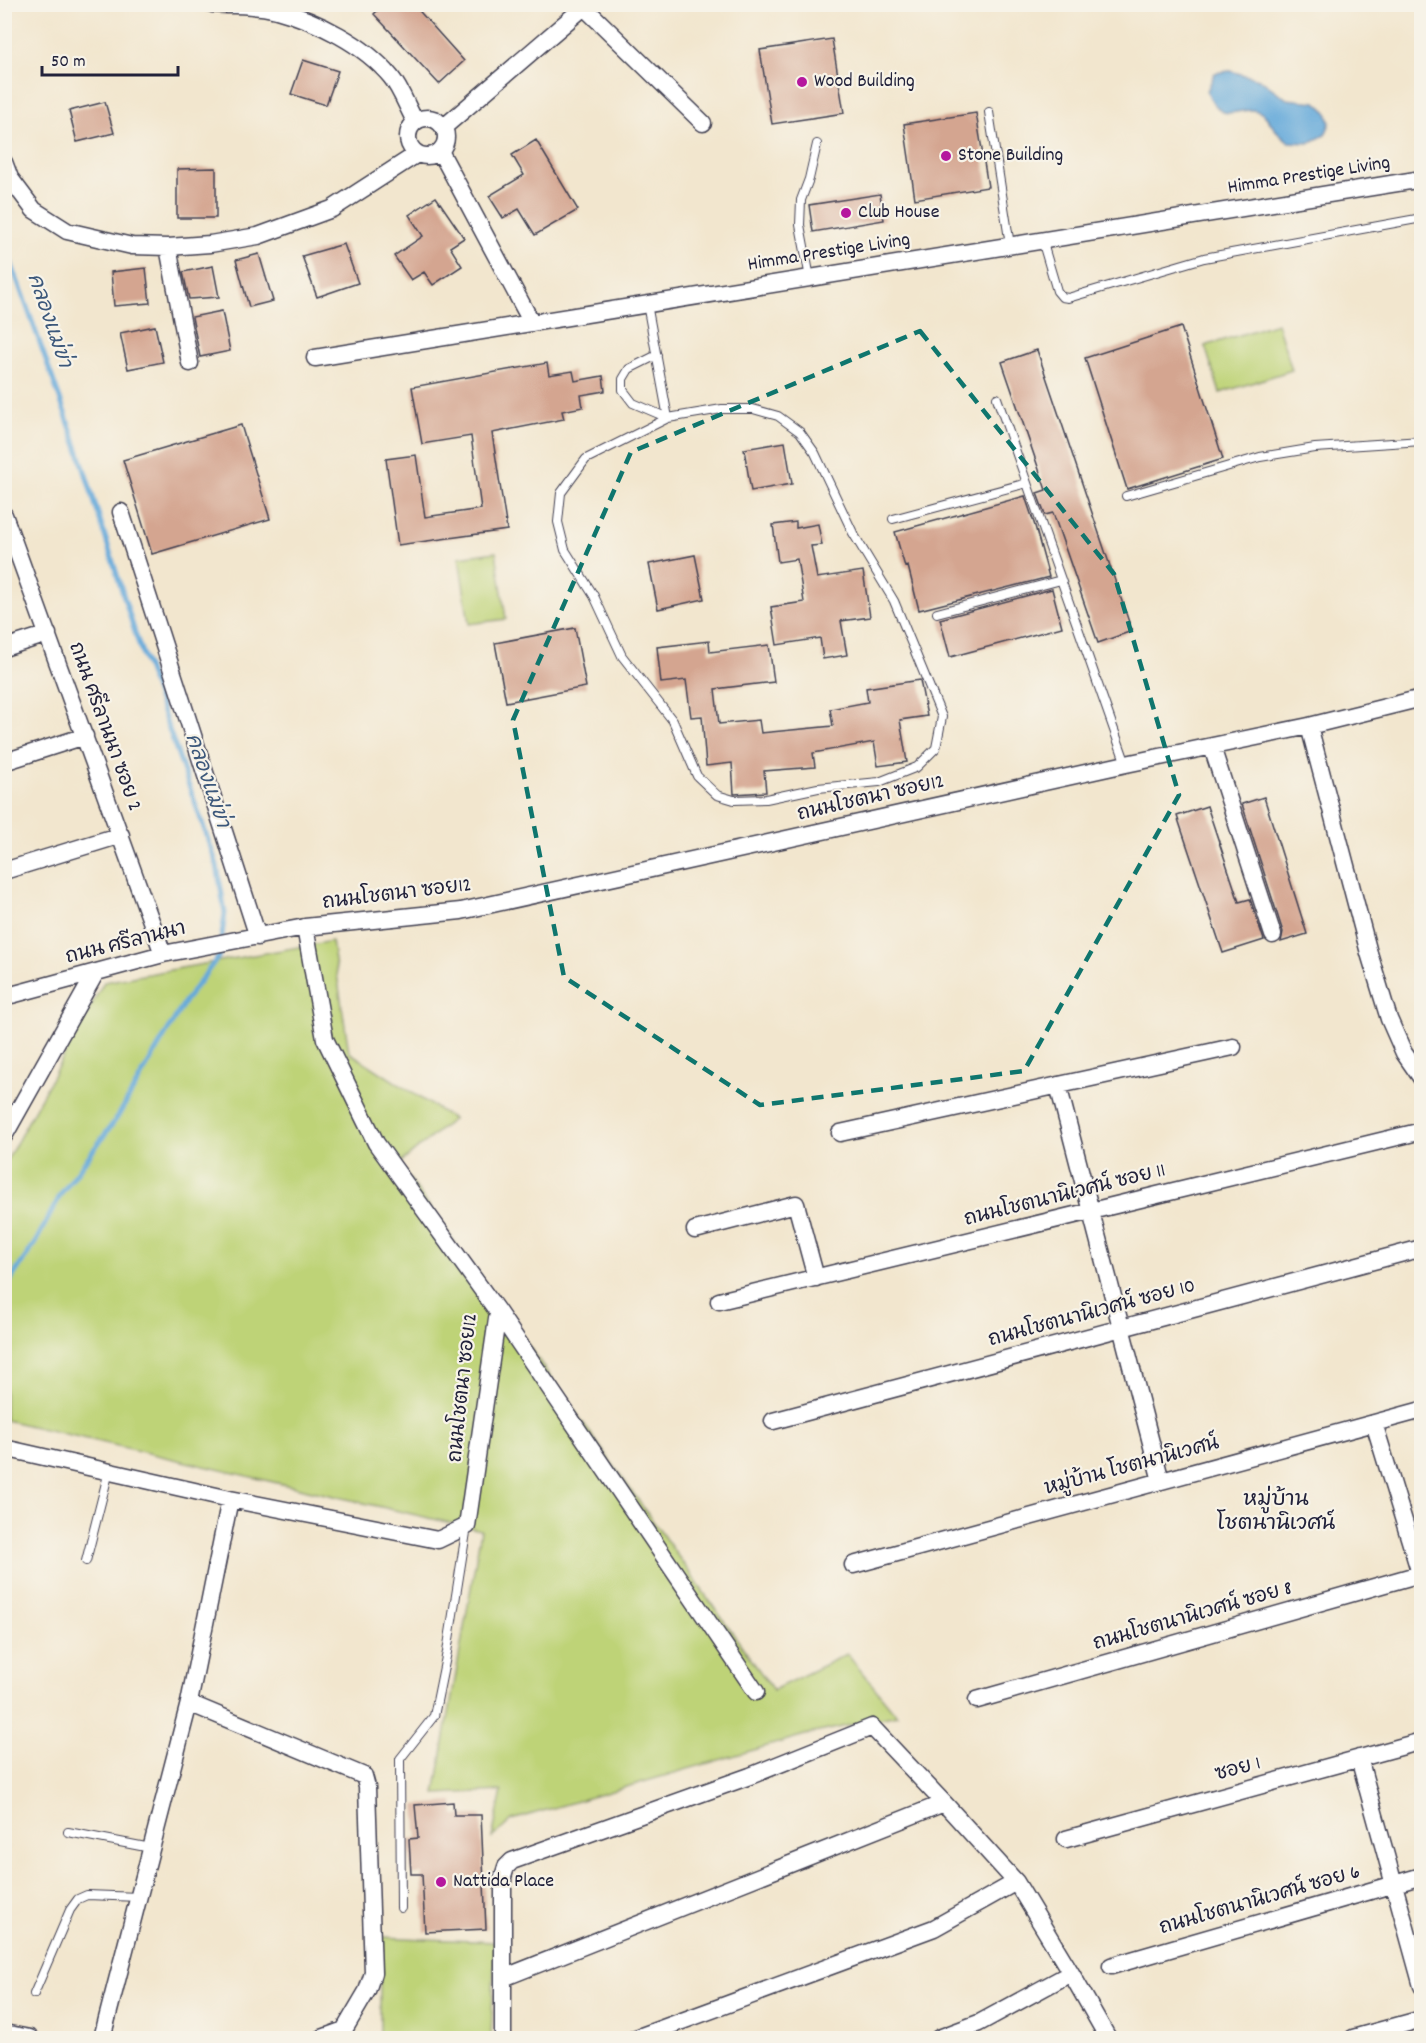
<svg xmlns="http://www.w3.org/2000/svg" width="1426" height="2043" viewBox="0 0 1426 2043" font-family="Dekko,'Playpen Sans Thai',sans-serif">
<style>
.green{fill:#bed377;stroke:#707a59;stroke-width:1.5}
.water{fill:#64a9da;stroke:#43668a;stroke-width:1.5}
.lines{fill:none;stroke-linecap:round;stroke-linejoin:round}
.stream{stroke:#64a9da;stroke-width:5}
.building{fill:#d4a590}
.lane-casing{stroke:#413f51;stroke-width:10}
.street-casing{stroke:#413f51;stroke-width:19}
.lane{stroke:#fff;stroke-width:8}
.street{stroke:#fff;stroke-width:16}
.marked{fill:none;stroke:#0f766e;stroke-width:4.5;stroke-dasharray:12 8;stroke-linejoin:round}
.poi-dot{fill:#b5179e;stroke:#f7f3e8;stroke-width:2}
.labels{text-anchor:middle;dominant-baseline:central;stroke-width:4.5;stroke-linejoin:round;paint-order:stroke}
.poi-label{font-size:20px;fill:#22223b;stroke:#f7f3e8;text-anchor:start}
.street-label{font-size:20px;fill:#22223b;stroke:#f7f3e8}
.water-label{font-size:21px;font-style:italic;fill:#3c587b;stroke:#f7f3e8}
.neighbourhood-label{font-size:21px;fill:#22223b;stroke:#f7f3e8}
</style>
<rect width="100%" height="100%" fill="#f7f3e8"/>
<filter id="ink" filterUnits="userSpaceOnUse"><feTurbulence type="fractalNoise" baseFrequency=".0167" numOctaves="2"/><feDisplacementMap in="SourceGraphic" scale="12" xChannelSelector="R" yChannelSelector="G"/><feConvolveMatrix kernelMatrix="1 2 1 2 8 2 1 2 1" color-interpolation-filters="sRGB"/></filter>
<filter id="wash" filterUnits="userSpaceOnUse"><feTurbulence type="fractalNoise" baseFrequency=".008" numOctaves="4" result="noise"/><feDisplacementMap in="SourceGraphic" scale="24" xChannelSelector="R" yChannelSelector="G"/><feGaussianBlur stdDeviation="1.35" result="paint"/><feColorMatrix in="noise" values="0 0 0 0 0 0 0 0 0 0 0 0 0 0 0 0 0 1.4 0 .05"/><feComposite in="paint" operator="in"/></filter>
<g filter="url(#wash)">
<rect width="100%" height="100%" fill="#f2e6ce"/>
<path class="green" d="M 1277,323 L 1292,370 L 1220,393 L 1205,346 Z
M 496,552 L 506,619 L 469,624 L 459,557 Z
M 332,941 L 349,1052 L 453,1119 L 399,1164 L 773,1690 L 847,1654 L 897,1715 L 805,1735 L 512,1820 L 492,1838 L 502,1791 L 435,1794 L 481,1530 L 5,1420 L 5,1164 L 104,982 Z
M 380,1937 L 495,1942 L 491,2038 L 380,2038 Z"/>
<path class="water" d="M 1230,71 L 1259,79 L 1287,99 L 1316,102 L 1327,112 L 1330,123 L 1325,135 L 1309,143 L 1289,142 C 1285,138 1279,134 1275,129 C 1271,125 1268,117 1263,114 C 1242,99 1224,133 1207,91 L 1215,73 Z"/>
<g class="lines">
<path class="stream" d="M 4,243 L 78,449 L 136,636 L 217,865 L 225,913 L 219,956 L 185,1001 L 117,1118 L 61,1194 L 35,1243 L 4,1290"/>
</g>
<g id="blocks">
<path class="building" d="M 384,4 L 413,4 L 464,61 L 439,84 L 374,14 Z
M 832,39 L 844,113 L 772,124 L 760,50 Z
M 303,60 L 338,71 L 326,105 L 291,94 Z
M 105,102 L 114,133 L 77,142 L 69,111 Z
M 976,113 L 988,187 L 915,199 L 904,124 Z
M 536,140 L 578,210 L 535,235 L 519,209 L 503,218 L 489,196 L 524,175 L 512,155 Z
M 216,168 L 216,218 L 177,218 L 177,169 Z
M 880,194 L 884,220 L 813,232 L 809,205 Z
M 436,197 L 464,238 L 450,247 L 462,266 L 433,285 L 424,272 L 411,280 L 394,256 L 423,236 L 409,215 Z
M 344,244 L 358,283 L 317,297 L 302,256 Z
M 259,254 L 273,301 L 249,307 L 236,260 Z
M 213,266 L 219,297 L 189,299 L 183,272 Z
M 146,268 L 150,303 L 114,306 L 111,272 Z
M 222,311 L 230,351 L 200,357 L 192,317 Z
M 155,326 L 163,362 L 128,369 L 120,333 Z
M 1181,327 L 1223,459 L 1127,489 L 1085,358 Z
M 1037,350 L 1132,631 L 1098,643 L 1053,513 L 1045,515 L 1037,493 L 1046,490 L 1002,362 Z
M 547,363 L 549,375 L 573,371 L 575,381 L 603,376 L 605,391 L 581,395 L 583,407 L 562,411 L 564,419 L 492,433 L 507,530 L 398,545 L 386,459 L 416,455 L 425,517 L 481,509 L 471,436 L 422,444 L 412,387 Z
M 241,425 L 270,519 L 152,554 L 123,460 Z
M 785,442 L 792,484 L 751,491 L 744,449 Z
M 1025,496 L 1035,526 L 1049,577 L 919,610 L 908,566 L 905,567 L 895,532 Z
M 796,522 L 796,528 L 818,524 L 822,545 L 811,546 L 817,578 L 863,571 L 870,617 L 841,621 L 847,655 L 823,659 L 820,638 L 777,645 L 771,607 L 804,602 L 797,559 L 778,562 L 773,525 Z
M 695,555 L 704,599 L 658,609 L 649,564 Z
M 1052,589 L 1062,627 L 950,657 L 940,619 Z
M 575,628 L 586,687 L 506,702 L 495,643 Z
M 709,641 L 710,652 L 769,645 L 774,682 L 715,689 L 719,724 L 759,720 L 761,733 L 833,726 L 830,709 L 868,702 L 866,688 L 920,680 L 927,716 L 900,720 L 907,762 L 878,766 L 874,742 L 813,753 L 815,767 L 764,771 L 766,792 L 734,794 L 732,763 L 706,766 L 702,716 L 691,717 L 686,680 L 661,683 L 657,647 Z
M 1264,797 L 1307,934 L 1281,942 L 1283,932 L 1242,804 Z
M 1207,806 L 1239,902 L 1250,899 L 1264,940 L 1223,953 L 1177,816 Z
M 453,1802 L 454,1815 L 481,1815 L 486,1929 L 425,1932 L 422,1874 L 411,1874 L 409,1839 L 418,1838 L 415,1805 Z"/>
</g>
</g>
<g filter="url(#ink)">
<use href="#blocks" fill-opacity="0" stroke="#413f51" stroke-width="1.5"/>
<g class="lines">
<g class="lane-casing">
<path id="lane" d="M 989,112 L 1010,245
M 1042,240 L 1057,291 L 1062,297 L 1068,298 L 1204,258 L 1422,218
M 810,278 L 800,225 L 801,200 L 809,179 L 817,144
M 647,304 L 668,418
M 657,355 L 629,369 L 623,379 L 623,390 L 633,403 L 668,418 L 722,409 L 753,409 L 778,416 L 800,432 L 815,453 L 853,533 L 894,601 L 942,717 L 936,748 L 917,767 L 879,782 L 818,788 L 766,799 L 734,800 L 717,795 L 697,776 L 673,721 L 622,656 L 594,596 L 565,550 L 558,522 L 561,493 L 586,459 L 668,418
M 997,398 L 1126,764
M 1126,496 L 1260,457 L 1315,448 L 1422,441
M 893,519 L 1027,483
M 937,613 L 1061,580
M 86,1561 L 109,1471
M 68,1832 L 151,1848
M 401,1908 L 400,1759 L 434,1716 L 447,1652 L 467,1526
M 34,1994 L 70,1910 L 78,1899 L 87,1895 L 139,1897"/>
</g>
<g class="street-casing">
<path id="street" d="M 212,4 C 234,6 256,4 277,10 C 317,21 364,44 391,77 C 401,89 407,107 415,121
M 581,4 L 703,123
M408 137a19 19 0 1 1 38 0a19 19 0 1 1-38 0Z
M 444,127 L 584,7
M 440,151 L 532,323
M 4,162 L 10,178 L 34,210 L 67,231 L 132,246 L 168,247 L 210,244 L 258,236 L 332,209 L 417,154
M 168,247 L 190,363
M 315,358 L 1422,179
M 121,512 L 258,937
M 4,515 L 163,954
M 4,648 L 48,634
M 1309,726 L 1369,953 L 1389,1019 L 1404,1053 L 1422,1079
M 1212,747 L 1273,935
M 4,762 L 85,736
M 4,871 L 121,835
M 4,997 L 163,954 L 305,927 L 461,911 L 1126,764 L 1309,726 L 1422,698
M 1058,1085 L 1161,1481
M 840,1133 L 1233,1047
M 4,1136 L 95,974
M 695,1230 L 796,1204 L 816,1278
M 719,1301 L 1422,1131
M 498,1312 L 756,1692
M 773,1421 L 1422,1248
M 1374,1423 L 1422,1580
M 4,1448 L 230,1499 L 438,1540 L 467,1526 L 498,1312 L 376,1143 L 325,1039 L 305,927
M 853,1565 L 1422,1410
M 977,1700 L 1420,1574
M 189,1703 L 364,1776 L 367,1787 L 373,1973 L 367,1991 L 344,2030 L 322,2038
M 1359,1758 L 1422,1986
M 1066,1839 L 1422,1741
M 1111,1966 L 1422,1876
M 503,1978 L 503,1877 L 506,1867 L 512,1861 L 750,1776 L 872,1727 L 944,1803
M 4,2033 L 30,2038
M 102,2038 L 189,1703 L 230,1499
M 503,2038 L 503,1978 L 944,1803 L 1016,1882 L 1071,1973
M 636,2038 L 934,1928 L 1016,1882
M 939,2038 L 979,2023 L 1071,1973 L 1108,2038
M 1353,2038 L 1422,2019"/>
</g>
<use href="#lane" class="lane"/>
<use href="#street" class="street"/>
</g>
</g>
<path class="marked" d="M 920,331 L 1114,574 L 1179,795 L 1024,1071 L 760,1105 L 564,977 L 513,720 L 631,452 Z"/>
<g class="poi-dot">
<circle cx="802" cy="82" r="6"/>
<circle cx="946" cy="156" r="6"/>
<circle cx="846" cy="213" r="6"/>
<circle cx="441" cy="1882" r="6"/>
</g>
<g class="labels">
<g class="poi-label">
<text x="814" y="82">Wood Building</text>
<text x="958" y="156">Stone Building</text>
<text x="858" y="213">Club House</text>
<text x="453" y="1882">Nattida Place</text>
</g>
<g class="street-label">
<text transform="translate(1309 176) rotate(-9)">Himma Prestige Living</text>
<text transform="translate(829 253) rotate(-9)">Himma Prestige Living</text>
<text transform="translate(104 727) rotate(70)">ถนน ศรีลานนา ซอย 2</text>
<text transform="translate(871 799) rotate(-13)">ถนนโชตนา ซอย12</text>
<text transform="translate(397 895) rotate(-7)">ถนนโชตนา ซอย12</text>
<text transform="translate(126 944) rotate(-14)">ถนน ศรีลานนา</text>
<text transform="translate(1065 1196) rotate(-14)">ถนนโชตนานิเวศน์ ซอย 11</text>
<text transform="translate(1092 1314) rotate(-15)">ถนนโชตนานิเวศน์ ซอย 10</text>
<text transform="translate(464 1388) rotate(-84)">ถนนโชตนา ซอย12</text>
<text transform="translate(1132 1467) rotate(-15)">หมู่บ้าน โชตนานิเวศน์</text>
<text transform="translate(1193 1617) rotate(-16)">ถนนโชตนานิเวศน์ ซอย 8</text>
<text transform="translate(1238 1770) rotate(-15)">ซอย 1</text>
<text transform="translate(1260 1901) rotate(-16)">ถนนโชตนานิเวศน์ ซอย 6</text>
</g>
<g class="water-label">
<text transform="translate(48 321) rotate(71)">คลองแม่ข่า</text>
<text transform="translate(206 781) rotate(71)">คลองแม่ข่า</text>
</g>
<g class="neighbourhood-label">
<text x="1276" y="1501">หมู่บ้าน<tspan x="1276" dy="24">โชตนานิเวศน์</tspan></text>
</g>
</g>
<rect width="1426" height="2043" fill="none" stroke="#f7f3e8" stroke-width="24"/>
<path d="M42 66v9h136v-9" fill="none" stroke="#22223b" stroke-width="3"/>
<text x="51" y="66" font-size="18" fill="#22223b" stroke="#f7f3e8" stroke-width="4.5" paint-order="stroke">50 m</text>
</svg>
